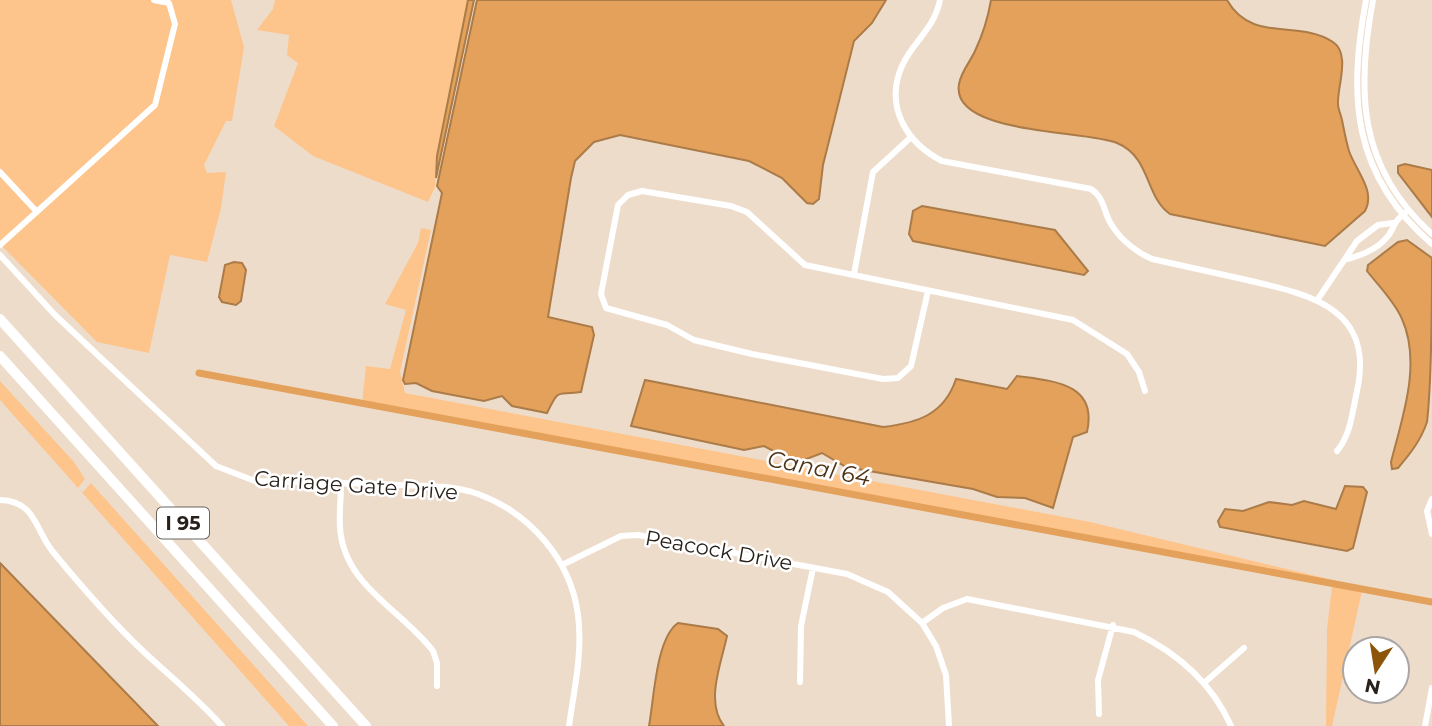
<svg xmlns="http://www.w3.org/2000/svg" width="1432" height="726" viewBox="0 0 1432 726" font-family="Montserrat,sans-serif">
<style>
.green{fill:#fdc48b}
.water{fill:#e3a15b;stroke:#ab7b48;stroke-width:2}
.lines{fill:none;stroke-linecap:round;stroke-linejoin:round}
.canal{stroke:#e3a15b;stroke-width:7}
.street{stroke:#fff;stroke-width:6}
.highway{stroke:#fff;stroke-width:10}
.labels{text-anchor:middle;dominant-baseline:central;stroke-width:5;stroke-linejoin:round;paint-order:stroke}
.shield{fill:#fff;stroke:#68645f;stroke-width:2}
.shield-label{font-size:19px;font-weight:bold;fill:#28211b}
.street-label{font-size:21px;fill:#28211b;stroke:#fff}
.water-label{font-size:23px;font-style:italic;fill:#4e3214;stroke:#fff}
</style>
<rect width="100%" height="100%" fill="#eedccb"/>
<path class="green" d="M 0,0 L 231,0 L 244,47 L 232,121 L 226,121 L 204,165 L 207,173 L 226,172 L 221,208 L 207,262 L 170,255 L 149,353 L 97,342 L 0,244 Z
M 275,0 L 468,0 L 437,156 L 435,187 L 428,202 L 313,156 L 274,126 L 298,63 L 287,55 L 289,35 L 257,30 L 273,9 Z
M 421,228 L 431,230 L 400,372 L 405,393 L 1090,522 L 1341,582 L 1344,587 L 1362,591 L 1332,726 L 1326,726 L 1327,629 L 1332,586 L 1089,536 L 362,403 L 366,366 L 390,369 L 406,310 L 385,304 L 418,243 Z
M 0,381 L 74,462 L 85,479 L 78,488 L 82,493 L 91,483 L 308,726 L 289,726 L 0,400 Z"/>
<path class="water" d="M 468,0 L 474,0 L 436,178 L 437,156 Z
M 477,0 L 886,0 L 872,23 L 854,41 L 823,165 L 819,199 L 813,204 L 807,203 L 782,178 L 749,161 L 620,135 L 594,142 L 575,161 L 571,178 L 548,317 L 592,327 L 594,335 L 581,392 C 557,396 560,386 547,413 L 512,406 L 502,396 L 484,401 L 432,391 L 416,383 L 405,384 L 403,380 L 442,193 L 437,186 Z
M 991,0 L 1227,0 C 1252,44 1299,19 1333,42 C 1351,54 1337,87 1338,104 C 1338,109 1341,115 1342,120 C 1344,130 1346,141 1349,151 C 1356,171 1376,191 1365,211 L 1325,246 L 1170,214 C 1145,197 1151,157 1117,143 C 1086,130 950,135 959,84 C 961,72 970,62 975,51 C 983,34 988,18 991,0 Z
M 1405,164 L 1432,170 L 1432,217 L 1398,173 L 1398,166 Z
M 922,206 L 1055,230 L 1088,271 L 1084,275 L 913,241 L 909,234 L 913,211 Z
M 1407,240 L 1432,258 C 1432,305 1432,378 1427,422 C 1421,440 1410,454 1398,468 L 1392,469 L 1391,462 C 1402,418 1422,364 1402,319 C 1395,302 1378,285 1367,271 L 1368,265 L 1398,242 Z
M 234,262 L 242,263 L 246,270 L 241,301 L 236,305 L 222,302 L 219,297 L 225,265 Z
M 1017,376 C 1053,381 1098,383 1087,432 L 1073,437 L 1053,508 L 1025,498 L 997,497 L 973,489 L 846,467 L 822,453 L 804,460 L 791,460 L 764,446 L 744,450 L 631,426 L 645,380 L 883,427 C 917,423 944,415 956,379 L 1007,389 Z
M 1345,486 L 1363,487 L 1367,492 L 1353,548 L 1347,551 L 1220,527 L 1218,521 L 1225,509 L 1243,511 L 1269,502 L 1292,505 L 1304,501 L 1336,509 Z
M 0,563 L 158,726 L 0,726 Z
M 678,623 L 718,629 L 727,636 C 721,664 705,702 724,726 L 649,726 C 654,699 656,638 678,623 Z"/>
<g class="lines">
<path class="canal" d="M 199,373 L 1432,602"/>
<path class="street" d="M 940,0 C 934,30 913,41 902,66 C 884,107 907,143 942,161 L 1091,189 C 1106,199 1103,214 1113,227 C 1122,241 1138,253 1152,259 C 1184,266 1215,273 1247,280 C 1311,295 1375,308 1357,391 C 1352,413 1351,434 1337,451
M 1366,0 C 1348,97 1352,175 1432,244
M 1373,0 C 1356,90 1358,168 1432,234
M 0,172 L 37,212
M 0,245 L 155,105 L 175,24 L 169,3 L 154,0
M 0,255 L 55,315 L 216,466 L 255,481 C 303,482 351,483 399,485 C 425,486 453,485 478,494 C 530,513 571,560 578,615 C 583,652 574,690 569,726
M 1347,259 C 1363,255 1378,249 1388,236 C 1396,226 1391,224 1405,213
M 854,274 L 873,172 L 909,139
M 928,291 L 911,366 L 898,378 L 883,379 L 752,354 L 694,340 L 667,325 L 606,308 L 601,294 L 618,205 L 628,195 L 642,191 L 731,206 L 747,212 L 805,265 L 1073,320 L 1127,354 L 1139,372 L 1145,391
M 1318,299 L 1357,241 L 1378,225 L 1393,223
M 341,483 C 341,498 339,513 340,527 C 343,585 401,609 433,651 L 437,663 L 437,686
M 1432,499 L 1427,511 L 1432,534
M 0,500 C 36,501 35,530 53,552 C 81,586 112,622 144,652 C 171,677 198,699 222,726
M 562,565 L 621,536 L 638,535 L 847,574 L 888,592 L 922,623 L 936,646 L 946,675 L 949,726
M 922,623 L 943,608 L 967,599 L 1134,632 C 1176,652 1212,683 1231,726
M 800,682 L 801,626 L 813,568
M 1204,683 L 1244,648
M 1099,714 L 1098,680 L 1113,625
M 1425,726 L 1432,688"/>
<path class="highway" d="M 0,319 L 366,726
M 0,356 L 333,726"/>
</g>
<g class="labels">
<rect class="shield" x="157" y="507.5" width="52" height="31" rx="5"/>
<g class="shield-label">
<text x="183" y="523">I 95</text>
</g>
<g class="street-label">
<text transform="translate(356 485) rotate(4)">Carriage Gate Drive</text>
<text transform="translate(719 550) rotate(10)">Peacock Drive</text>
</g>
<g class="water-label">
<text transform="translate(819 468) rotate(11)">Canal 64</text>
</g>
</g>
<g transform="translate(1376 670) rotate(192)"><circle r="33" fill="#ffffff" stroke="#a9a6a4" stroke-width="2"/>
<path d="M0-5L12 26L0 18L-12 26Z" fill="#8d550a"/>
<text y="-10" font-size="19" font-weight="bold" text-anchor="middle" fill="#28211b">N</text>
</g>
</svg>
